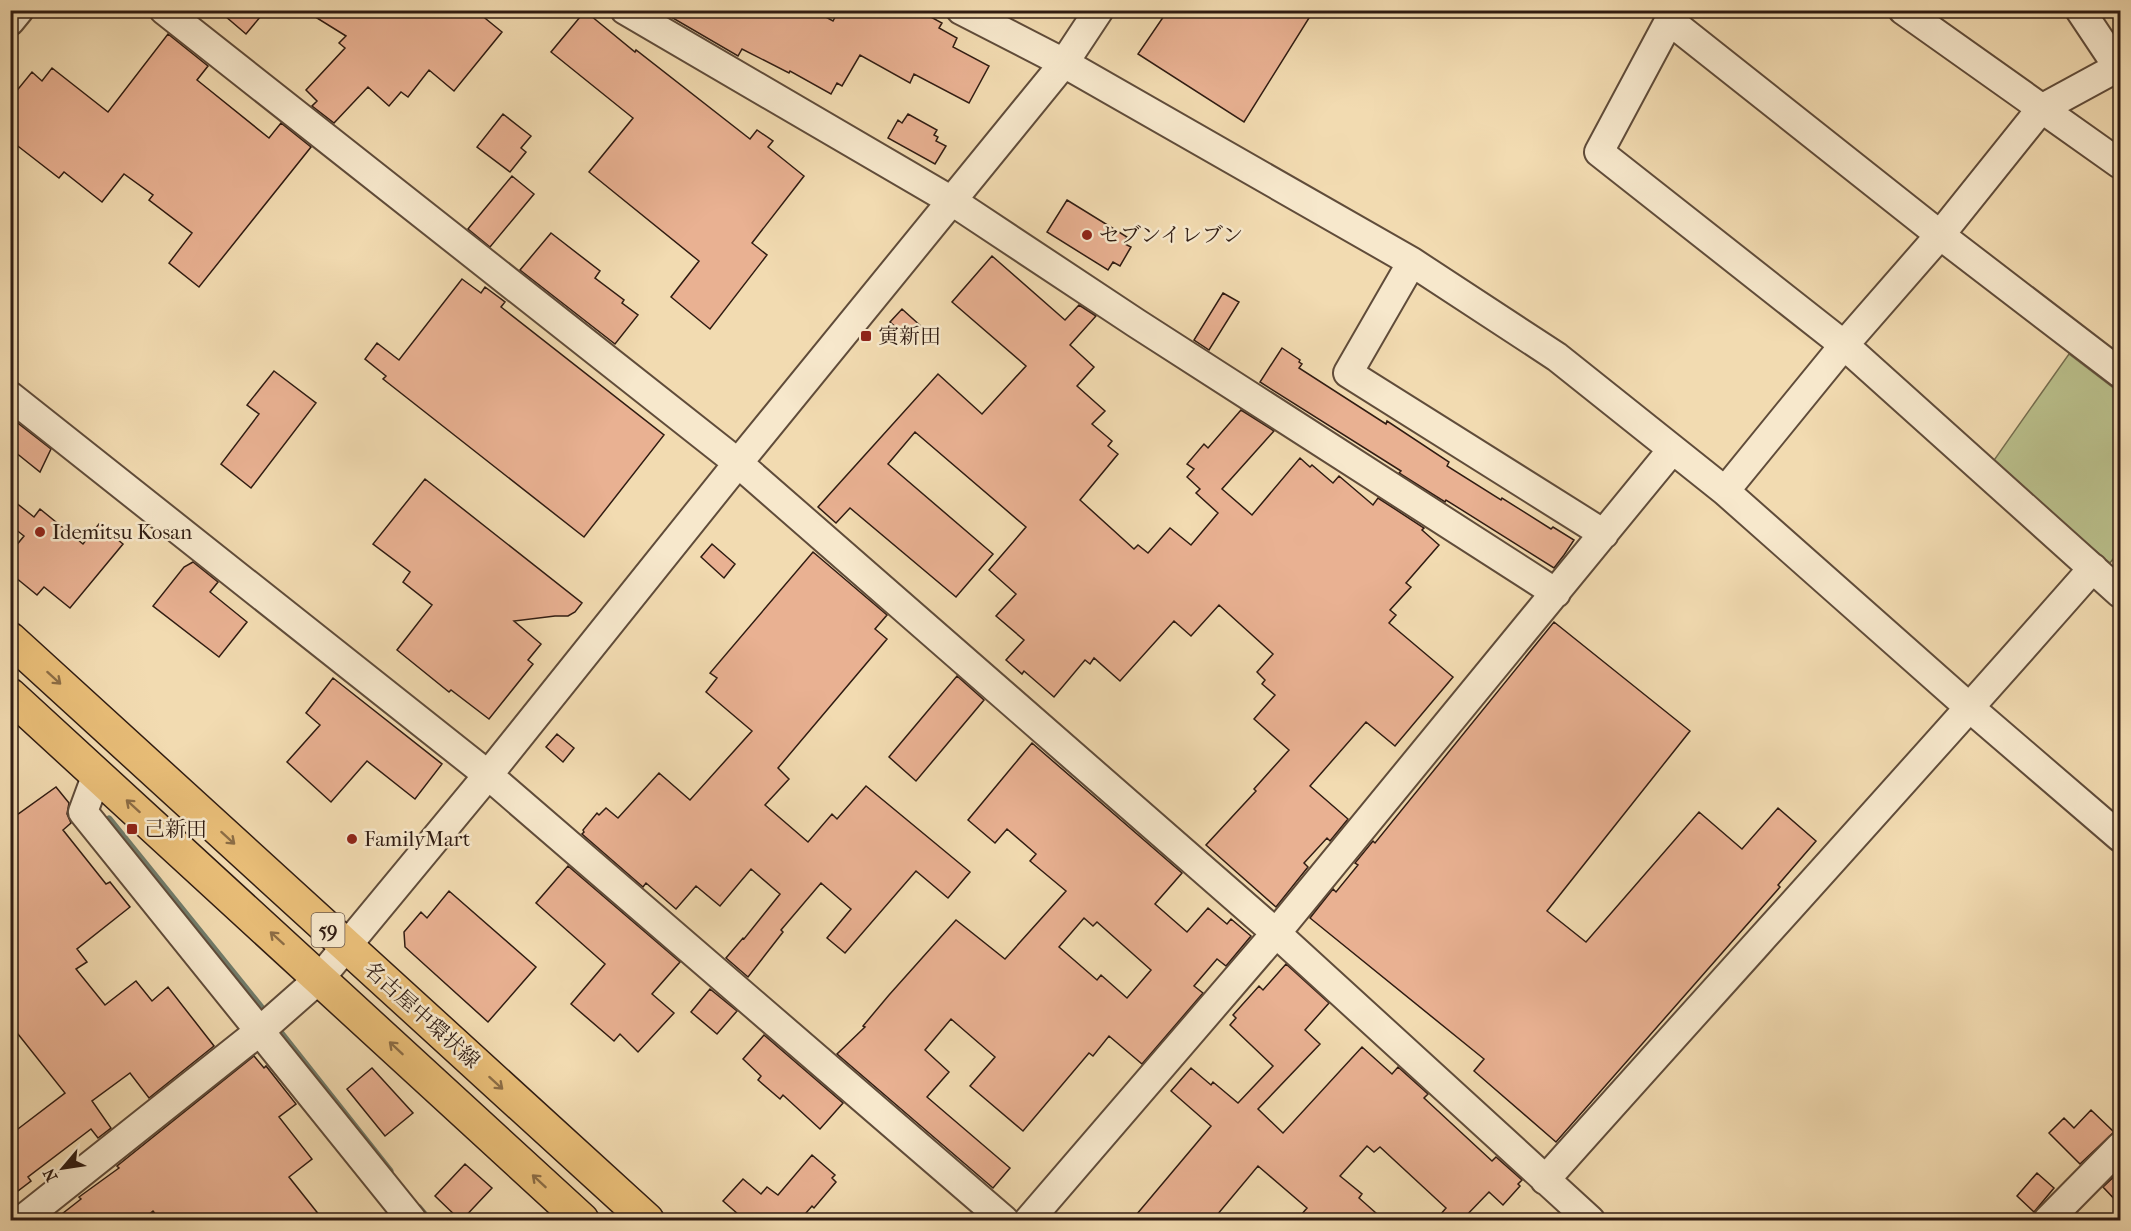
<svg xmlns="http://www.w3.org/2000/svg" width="2131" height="1231" viewBox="0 0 2131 1231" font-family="'IM FELL French Canon','Noto Serif JP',serif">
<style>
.green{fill:#bac08c;stroke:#756e4f;stroke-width:1.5}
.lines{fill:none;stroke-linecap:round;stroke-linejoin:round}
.stream{stroke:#717c6b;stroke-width:7}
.building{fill:#e9b192;stroke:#301c12;stroke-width:1.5;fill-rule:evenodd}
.minor-casing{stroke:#604c3a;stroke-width:32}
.major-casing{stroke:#301c12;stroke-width:36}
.minor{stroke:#f7e8cc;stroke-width:28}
.major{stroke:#e9be78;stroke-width:33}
.oneway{stroke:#8c6d45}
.poi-dot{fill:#8f2418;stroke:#f7e8cc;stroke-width:2}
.labels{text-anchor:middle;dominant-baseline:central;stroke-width:5;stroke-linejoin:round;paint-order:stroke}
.shield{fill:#f7e8cc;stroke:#6c594a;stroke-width:1.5}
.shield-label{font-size:20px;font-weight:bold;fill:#301c12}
.poi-label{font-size:21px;fill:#301c12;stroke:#f7e8cc;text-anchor:start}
.street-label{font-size:21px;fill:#301c12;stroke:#f7e8cc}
</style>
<rect width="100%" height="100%" fill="#f2dbb1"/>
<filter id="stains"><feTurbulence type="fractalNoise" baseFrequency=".00333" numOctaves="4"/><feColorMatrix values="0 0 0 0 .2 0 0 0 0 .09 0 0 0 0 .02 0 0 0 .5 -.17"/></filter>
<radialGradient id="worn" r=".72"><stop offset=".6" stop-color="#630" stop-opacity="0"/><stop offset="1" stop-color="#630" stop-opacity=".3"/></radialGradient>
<path class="green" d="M 2069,354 L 2120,393 L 2120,550 L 2110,563 L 1992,463 Z"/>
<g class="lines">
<path class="stream" d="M 109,819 L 268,1016
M 276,1027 L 390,1171
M 419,1208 L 429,1220"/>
</g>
<path class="building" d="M 218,10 L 266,10 L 246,34 Z
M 304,10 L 475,10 L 502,32 L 454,91 L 429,70 L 408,97 L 401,92 L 389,106 L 368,87 L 334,123 L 312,106 L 317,101 L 306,90 L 345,48 L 339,43 L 346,36 Z
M 659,10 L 813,10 L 833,21 L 839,10 L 918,10 L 942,23 L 939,28 L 957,38 L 953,47 L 989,66 L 969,103 L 914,74 L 910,83 L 860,55 L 842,86 L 837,83 L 831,94 L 790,71 L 789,73 L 742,49 L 738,56 Z
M 1168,10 L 1314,10 L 1244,122 L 1138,54 Z
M 585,11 L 635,52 L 636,50 L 750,139 L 757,130 L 773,141 L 768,147 L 804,176 L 752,243 L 767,255 L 710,329 L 671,297 L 699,261 L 589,172 L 633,118 L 551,52 Z
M 168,34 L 208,66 L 197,80 L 269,138 L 281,123 L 311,147 L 199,287 L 169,263 L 192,233 L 149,200 L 153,195 L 124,174 L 102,202 L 64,172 L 59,178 L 10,140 L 10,99 L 32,72 L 42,81 L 52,68 L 108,112 Z
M 503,114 L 531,136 L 521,148 L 526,152 L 510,172 L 477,147 Z
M 908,114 L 937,130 L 934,135 L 938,137 L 936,141 L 946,146 L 935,164 L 888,138 L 898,120 L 902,123 Z
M 512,176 L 534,194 L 490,247 L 468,229 Z
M 1067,200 L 1127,237 L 1123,243 L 1131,247 L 1120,266 L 1113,262 L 1108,270 L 1047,232 Z
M 551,233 L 600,271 L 595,278 L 624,300 L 622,303 L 638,315 L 615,344 L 520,270 Z
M 992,256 L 1065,320 L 1079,305 L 1096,316 L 1070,345 L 1094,367 L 1077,386 L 1105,411 L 1092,424 L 1112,441 L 1108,446 L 1118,454 L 1080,500 L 1134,549 L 1138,545 L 1148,553 L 1170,528 L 1191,545 L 1218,513 L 1196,493 L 1200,489 L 1187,477 L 1194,469 L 1187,464 L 1204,444 L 1208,448 L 1241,410 L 1274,431 L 1222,489 L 1252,515 L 1300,458 L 1310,467 L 1312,465 L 1333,483 L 1339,476 L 1373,505 L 1378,498 L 1424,528 L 1422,530 L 1439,545 L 1406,583 L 1411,587 L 1390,610 L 1396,615 L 1389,623 L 1453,677 L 1395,746 L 1366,722 L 1310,786 L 1348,819 L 1330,841 L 1327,838 L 1304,863 L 1308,867 L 1276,907 L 1206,845 L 1256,791 L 1254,789 L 1289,750 L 1254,719 L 1275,695 L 1262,684 L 1265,680 L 1257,672 L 1273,654 L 1219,605 L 1191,636 L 1174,621 L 1120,681 L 1094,658 L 1090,664 L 1085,660 L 1054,697 L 1024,671 L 1022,674 L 1006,660 L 1024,640 L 996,616 L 1016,594 L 989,570 L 1026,527 L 915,432 L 888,464 L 993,554 L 956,597 L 850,508 L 836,523 L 818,507 L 938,374 L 982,414 L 1026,366 L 952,302 Z
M 462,279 L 481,293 L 485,287 L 505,302 L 501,307 L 664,435 L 584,537 L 383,379 L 386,376 L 365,359 L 377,343 L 399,360 Z
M 1223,293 L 1239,302 L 1209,350 L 1194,340 Z
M 902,309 L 923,328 L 911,341 L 890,322 Z
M 1282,348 L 1300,360 L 1299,362 L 1302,364 L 1299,368 L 1386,424 L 1387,421 L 1449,462 L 1447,466 L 1501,500 L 1502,498 L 1551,529 L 1553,527 L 1574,540 L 1564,555 L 1554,568 L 1446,500 L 1445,502 L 1399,473 L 1401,471 L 1260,382 Z
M 274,371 L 316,403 L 251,488 L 221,464 L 259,414 L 247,405 Z
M 10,417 L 51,449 L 40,472 L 10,448 Z
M 425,479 L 582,603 L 575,612 L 568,616 L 555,616 L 514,621 L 541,644 L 528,660 L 533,664 L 489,719 L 451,690 L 449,692 L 397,650 L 432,605 L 403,582 L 410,572 L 373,544 Z
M 10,498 L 34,517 L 40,509 L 83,544 L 99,524 L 123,544 L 70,608 L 44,587 L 37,595 L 10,573 L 10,553 L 24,536 L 10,525 Z
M 712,544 L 735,564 L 724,578 L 701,557 Z
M 813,552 L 887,615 L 875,629 L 887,639 L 778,768 L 789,779 L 765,805 L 808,842 L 832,814 L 837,819 L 866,786 L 970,872 L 948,898 L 916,871 L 845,953 L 827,938 L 851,909 L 821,883 L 781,930 L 783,932 L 748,977 L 726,958 L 743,938 L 744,939 L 780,894 L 751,869 L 720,906 L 696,886 L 676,909 L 646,883 L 643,887 L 582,834 L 584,832 L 583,830 L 597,813 L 599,815 L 606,808 L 618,818 L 659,773 L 690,800 L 752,731 L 706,692 L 717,678 L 710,673 Z
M 193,562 L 218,582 L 210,592 L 247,622 L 219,657 L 153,606 L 184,567 Z
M 1554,622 L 1690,731 L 1547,911 L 1586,942 L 1699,812 L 1742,849 L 1778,808 L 1816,841 L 1778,885 L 1780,887 L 1556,1142 L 1474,1071 L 1484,1059 L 1310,918 L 1333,889 L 1336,892 L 1358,865 L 1355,863 L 1373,841 L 1375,843 Z
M 957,676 L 984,700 L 916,781 L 889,757 Z
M 333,678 L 442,764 L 415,799 L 367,761 L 331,802 L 287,762 L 320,725 L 306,713 Z
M 557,734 L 574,748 L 563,762 L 546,747 Z
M 1032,743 L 1182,873 L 1155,904 L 1187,932 L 1208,908 L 1227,924 L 1231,919 L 1251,936 L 1226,966 L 1217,959 L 1194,986 L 1203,993 L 1142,1064 L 1109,1036 L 1093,1056 L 1089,1053 L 1023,1131 L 970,1086 L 995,1057 L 951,1019 L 925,1050 L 949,1072 L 927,1097 L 1010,1168 L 993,1188 L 837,1054 L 865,1027 L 863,1026 L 889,995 L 956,920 L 1005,959 L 1066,891 L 1030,861 L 1036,854 L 1007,829 L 995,843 L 968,820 ZM 1084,918 L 1093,926 L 1097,922 L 1151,970 L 1127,998 L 1101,975 L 1097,980 L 1059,947 Z
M 56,787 L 69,803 L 67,814 L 71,823 L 63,830 L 106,884 L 110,882 L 130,907 L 77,949 L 87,962 L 76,969 L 105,1005 L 136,981 L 152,1001 L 168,987 L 214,1046 L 149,1098 L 130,1073 L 92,1101 L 111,1128 L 98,1138 L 91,1129 L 28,1177 L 31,1181 L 10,1197 L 10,1135 L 65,1093 L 10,1024 L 10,820 Z
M 568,866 L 680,962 L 652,994 L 674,1013 L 638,1052 L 620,1034 L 614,1041 L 571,1004 L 605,964 L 536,903 Z
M 449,891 L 536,967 L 488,1022 L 405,947 L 404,932 L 421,912 L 427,918 Z
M 1286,964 L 1329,1003 L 1305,1030 L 1320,1044 L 1258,1109 L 1283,1133 L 1362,1047 L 1392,1074 L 1398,1067 L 1428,1094 L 1424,1098 L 1492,1161 L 1496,1157 L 1522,1180 L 1518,1184 L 1520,1186 L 1503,1205 L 1489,1192 L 1461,1221 L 1435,1221 L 1446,1208 L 1380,1147 L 1374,1152 L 1367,1146 L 1340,1176 L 1362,1194 L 1359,1198 L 1385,1221 L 1296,1221 L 1307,1208 L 1258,1166 L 1212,1221 L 1131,1221 L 1211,1126 L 1171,1091 L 1191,1068 L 1211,1085 L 1213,1082 L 1238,1103 L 1273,1066 L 1230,1025 L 1236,1018 L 1233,1015 L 1259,986 L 1263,990 Z
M 710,989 L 737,1011 L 717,1034 L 691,1012 Z
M 764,1035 L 843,1103 L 820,1129 L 783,1095 L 780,1099 L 758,1080 L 761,1076 L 743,1059 Z
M 254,1056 L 264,1068 L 266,1066 L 296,1104 L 279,1117 L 312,1159 L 289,1177 L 324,1221 L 161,1221 L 153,1211 L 141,1221 L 53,1221 L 81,1199 L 79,1197 L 119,1168 L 117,1166 Z
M 372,1068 L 413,1113 L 385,1136 L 347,1089 Z
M 2091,1110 L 2114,1132 L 2080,1164 L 2049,1133 L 2064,1118 L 2074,1128 Z
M 812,1155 L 835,1175 L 832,1178 L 836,1182 L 814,1208 L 812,1206 L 799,1221 L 746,1221 L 723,1201 L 743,1179 L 761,1194 L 767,1187 L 778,1195 Z
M 465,1164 L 492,1188 L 461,1221 L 435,1196 Z
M 2121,1170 L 2121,1206 L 2103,1187 Z
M 2037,1173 L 2054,1188 L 2034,1212 L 2017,1196 Z"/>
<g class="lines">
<g class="minor-casing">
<path id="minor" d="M 164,10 L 738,463 L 1276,933 L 1590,1220
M 625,10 L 952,201 L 1136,323 L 1556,593
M 961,10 L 1064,63 L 1412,262 L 1557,357 L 1725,491 L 1970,708 L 2120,837
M 1675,10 L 1599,152 L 1844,345 L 2120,593
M 1903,10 L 2120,164
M 2080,10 L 2118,67
M 10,21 L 19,10
M 1670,21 L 1940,235 L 2120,373
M 1412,262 L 1348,373 L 1604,534
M 10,396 L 488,775 L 1004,1220
M 1725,491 L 1844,345 L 1940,235 L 2041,109 L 2120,66
M 97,774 L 83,812 L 412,1220
M 1545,1180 C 1727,976 1912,774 2093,568
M 22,1220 L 261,1030 L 320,978 L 488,775 L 738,463 L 1064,63 L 1099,10
M 1029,1220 L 1276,933 L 1672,450
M 2048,1220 L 2120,1147"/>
</g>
<g class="major-casing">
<path id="major" d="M 10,639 L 647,1220
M 10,695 L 582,1220"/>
</g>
<use href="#minor" class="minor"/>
<use href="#major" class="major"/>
</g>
<defs><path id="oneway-shaft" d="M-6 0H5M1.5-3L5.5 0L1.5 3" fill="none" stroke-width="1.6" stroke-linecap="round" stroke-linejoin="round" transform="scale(1.5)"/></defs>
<g class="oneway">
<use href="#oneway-shaft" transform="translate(54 678) rotate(42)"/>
<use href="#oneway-shaft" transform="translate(133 806) rotate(-138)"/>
<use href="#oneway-shaft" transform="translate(228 838) rotate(42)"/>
<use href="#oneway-shaft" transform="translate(277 938) rotate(-138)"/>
<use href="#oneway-shaft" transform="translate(396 1048) rotate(-137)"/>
<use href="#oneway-shaft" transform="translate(496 1083) rotate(42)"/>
<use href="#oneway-shaft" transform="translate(539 1181) rotate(-137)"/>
</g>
<g class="poi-dot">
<circle cx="1087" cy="235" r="6"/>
<rect x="860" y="330" width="12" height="12" rx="3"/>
<circle cx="40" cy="532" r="6"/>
<rect x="126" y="823" width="12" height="12" rx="3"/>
<circle cx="352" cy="839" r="6"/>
</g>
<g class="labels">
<rect class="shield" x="311.5" y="913" width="33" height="34" rx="4.5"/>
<g class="shield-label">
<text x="328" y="930">59</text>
</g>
<g class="poi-label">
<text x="1099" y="235">セブンイレブン</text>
<text x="878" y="336">寅新田</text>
<text x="52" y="532">Idemitsu Kosan</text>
<text x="144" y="829">己新田</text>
<text x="364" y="839">FamilyMart</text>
</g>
<g class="street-label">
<text transform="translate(422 1015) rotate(42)">名古屋中環状線</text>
</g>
</g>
<rect width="2131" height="1231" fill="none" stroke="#f2dbb1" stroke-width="36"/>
<rect x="12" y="12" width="2107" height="1207" fill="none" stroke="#301c12" stroke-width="3"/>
<rect x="18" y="18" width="2095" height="1195" fill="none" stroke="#301c12" stroke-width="1.5"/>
<g transform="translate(63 1168) rotate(241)" stroke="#f7e8cc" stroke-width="4.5" paint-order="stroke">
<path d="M0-4.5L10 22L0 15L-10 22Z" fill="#301c12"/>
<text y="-9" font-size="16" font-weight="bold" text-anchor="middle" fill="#301c12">N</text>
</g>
<rect width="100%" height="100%" filter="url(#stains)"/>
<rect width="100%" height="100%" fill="url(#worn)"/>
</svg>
